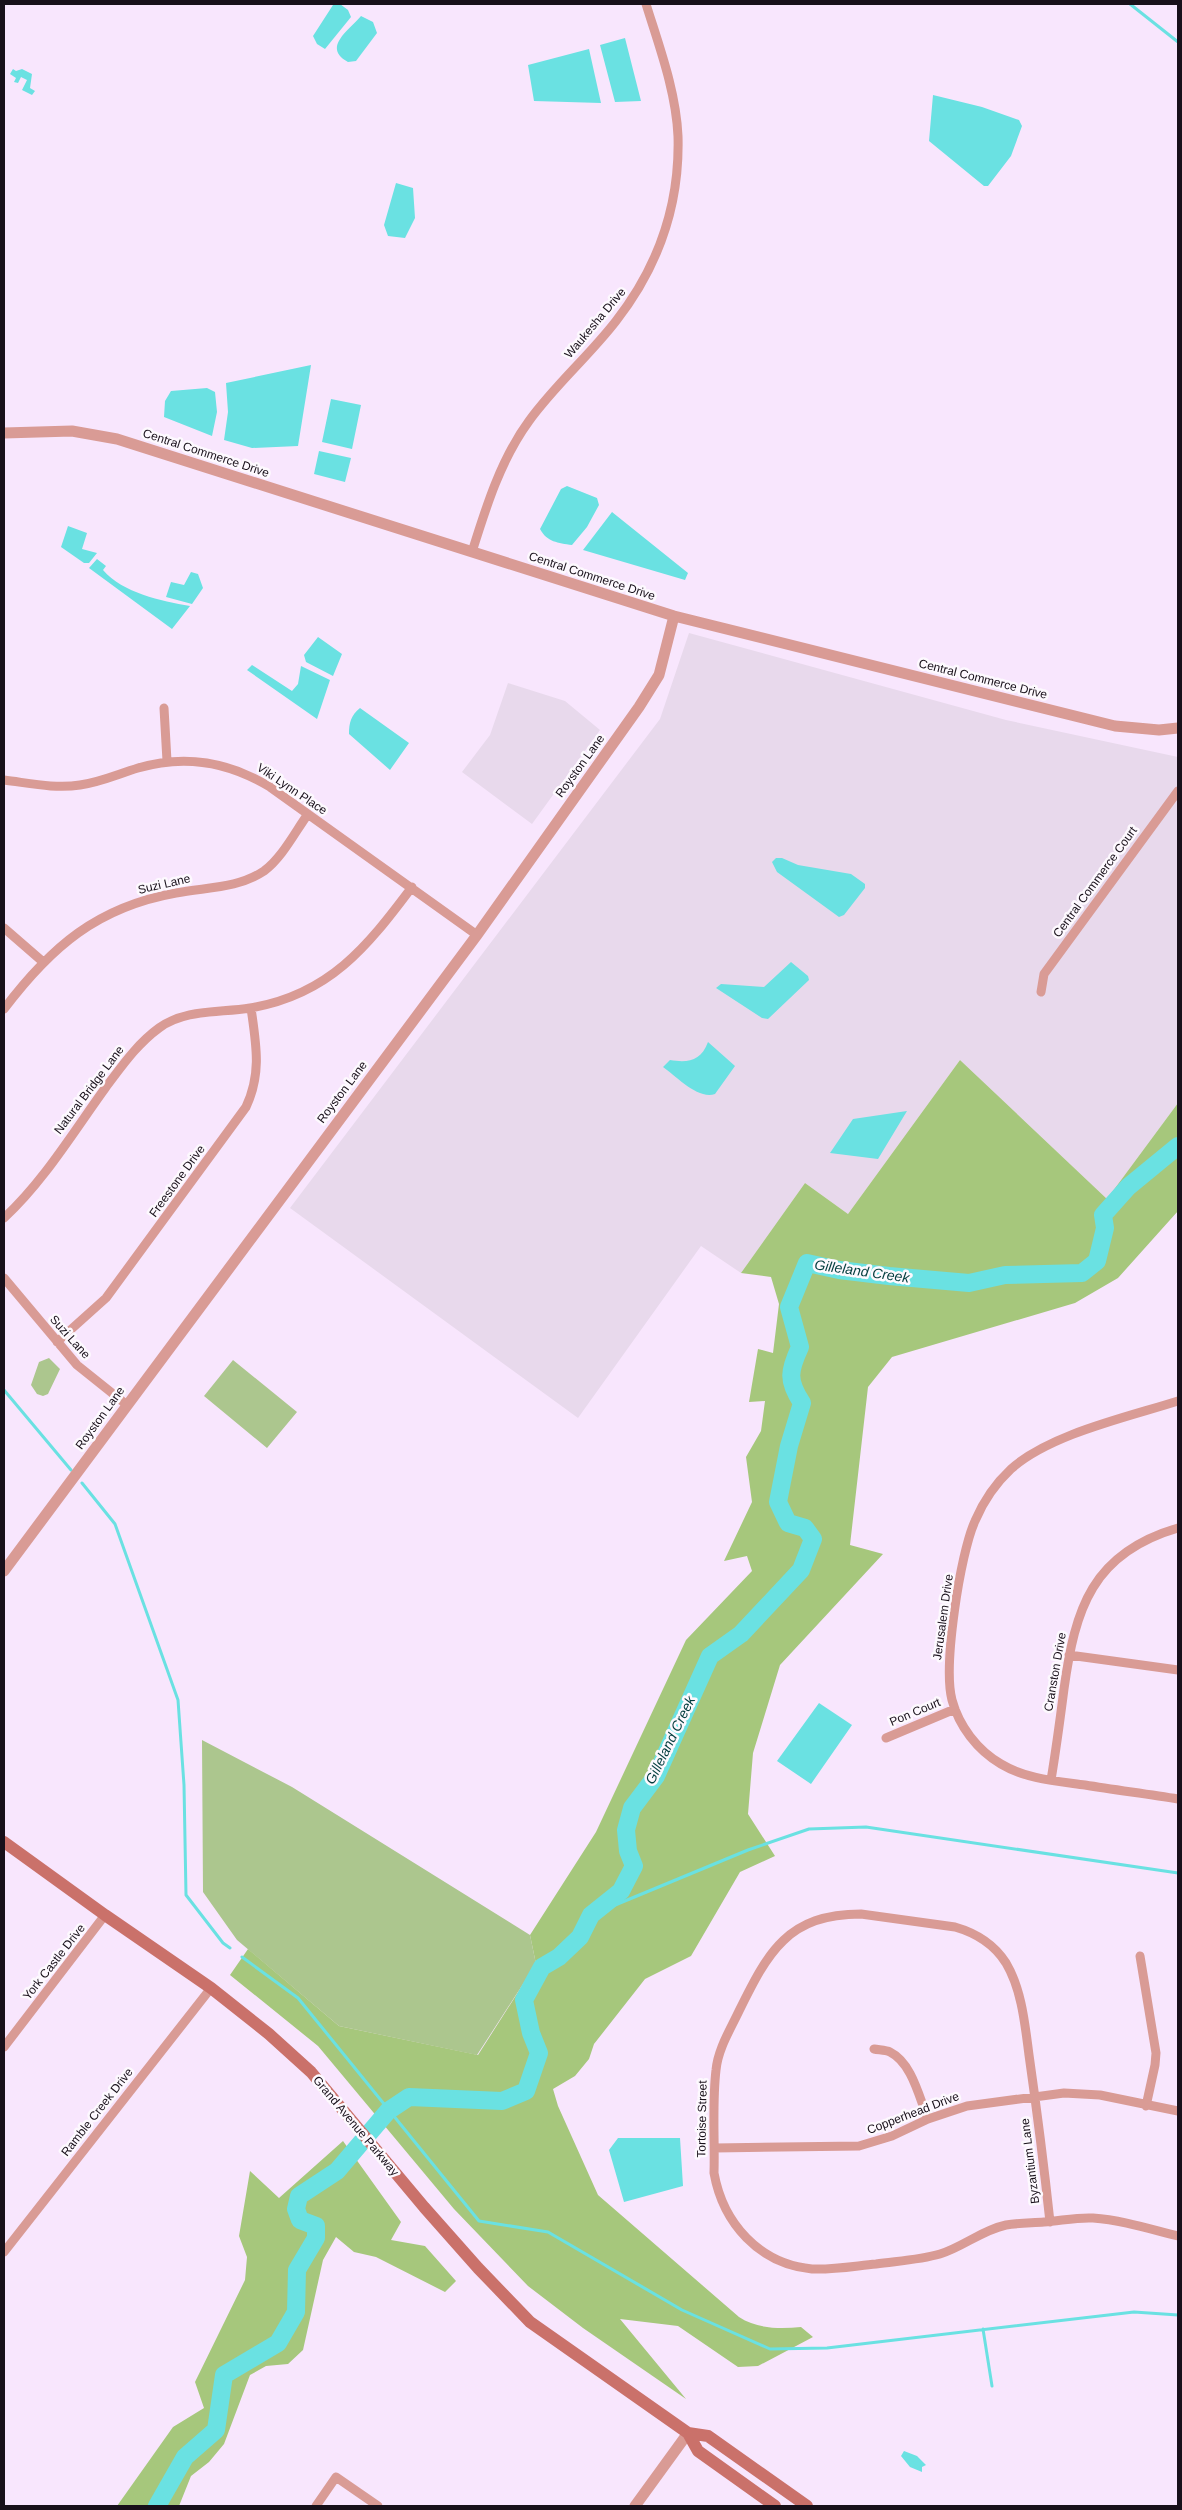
<svg xmlns="http://www.w3.org/2000/svg" width="1182" height="2510" viewBox="0 0 1182 2510" font-family="Arial,sans-serif">
<style>
.industrial{fill:#e8d9ec}
.green{fill:#acc68e}
.forest{fill:#a6c77c}
.water{fill:#6ae1e2}
.lines{fill:none;stroke-linecap:round;stroke-linejoin:round}
.stream{stroke:#6ae1e2;stroke-width:3}
.river{stroke:#6ae1e2;stroke-width:18}
.minor{stroke:#d99b95;stroke-width:9}
.tertiary{stroke:#d99b95;stroke-width:11}
.secondary{stroke:#ca716a;stroke-width:12}
.labels{text-anchor:middle;dominant-baseline:central;stroke-width:5;stroke-linejoin:round;paint-order:stroke}
.street-label{font-size:12px;fill:#18101a;stroke:#fdf9fe}
.water-label{font-size:14px;font-style:italic;fill:#023d3e;stroke:#fdf9fe}
</style>
<rect width="100%" height="100%" fill="#f8e6fd"/>
<path class="industrial" d="M 689,633 L 1006,720 L 1178,757 L 1178,1103 L 1107,1199 L 960,1060 L 848,1214 L 805,1183 L 741,1273 L 701,1246 L 578,1418 L 290,1208 L 660,719 Z
M 508,683 L 565,701 L 600,730 L 532,824 L 462,772 L 490,735 Z"/>
<path class="green" d="M 49,1358 L 60,1369 L 48,1394 L 43,1396 L 37,1394 L 31,1385 L 39,1362 Z
M 233,1360 L 297,1412 L 267,1448 L 204,1396 Z
M 202,1740 L 292,1787 L 530,1935 L 536,1964 L 477,2055 L 339,2026 L 237,1940 L 203,1892 Z"/>
<path class="forest" d="M 960,1060 L 1107,1199 L 1178,1103 L 1178,1211 L 1118,1278 L 1075,1303 L 892,1357 L 868,1387 L 850,1545 L 883,1554 L 780,1665 L 753,1753 L 748,1814 L 775,1856 L 740,1872 L 691,1956 L 645,1979 L 594,2044 L 589,2059 L 575,2076 L 553,2089 L 558,2106 L 598,2195 L 739,2317 C 757,2329 780,2329 801,2327 L 813,2337 L 758,2366 L 738,2367 L 678,2326 L 620,2319 L 686,2399 L 583,2328 L 528,2286 L 454,2209 L 318,2046 L 230,1975 L 248,1949 L 339,2026 L 478,2055 L 536,1964 L 530,1935 L 596,1832 L 686,1640 L 752,1571 L 747,1556 L 724,1561 L 752,1502 L 746,1457 L 761,1431 L 765,1401 L 749,1402 L 758,1349 L 773,1353 L 779,1304 L 771,1277 L 741,1273 L 805,1183 L 848,1214 Z
M 343,2141 L 401,2222 L 391,2240 L 425,2246 L 456,2281 L 445,2292 L 376,2257 L 354,2252 L 336,2237 L 323,2260 L 303,2350 L 288,2364 L 266,2366 L 250,2375 L 224,2444 L 209,2462 L 191,2476 L 179,2506 L 117,2506 L 173,2427 L 204,2408 L 195,2382 L 245,2280 L 247,2257 L 239,2236 L 250,2171 L 279,2198 Z"/>
<path class="water" d="M 340,4 L 348,10 L 351,17 L 325,49 L 317,44 L 313,36 L 333,5 Z
M 361,16 L 373,22 L 377,33 L 356,61 L 348,62 C 322,48 348,31 361,16 Z
M 625,38 L 641,101 L 615,102 L 600,45 Z
M 589,49 L 601,103 L 534,101 L 528,65 Z
M 13,69 L 16,71 L 22,69 L 32,74 L 30,88 L 35,91 L 32,95 L 22,90 L 27,80 L 21,77 L 18,83 L 14,82 L 16,78 L 10,74 Z
M 933,95 L 982,107 L 1019,120 L 1022,126 L 1011,156 L 988,186 L 984,186 L 929,141 Z
M 396,183 L 413,188 L 415,218 L 405,238 L 388,236 L 384,225 Z
M 311,365 L 298,446 L 252,448 L 224,440 L 228,412 L 226,383 Z
M 207,388 L 215,392 L 217,412 L 212,436 L 164,417 L 165,401 L 171,391 Z
M 331,399 L 361,405 L 352,449 L 322,442 Z
M 319,451 L 351,458 L 345,482 L 314,474 Z
M 567,486 L 597,498 L 599,505 L 587,527 L 572,545 C 558,543 547,542 540,529 L 561,489 Z
M 612,512 L 688,573 L 685,580 L 583,550 Z
M 68,526 L 87,533 L 82,549 L 97,553 L 89,563 L 84,563 L 61,547 Z
M 97,559 L 106,566 L 103,570 C 123,593 161,601 190,606 L 172,629 L 89,568 Z
M 191,572 L 198,574 L 203,588 L 192,604 L 166,597 L 171,582 L 184,585 Z
M 318,637 L 342,654 L 333,676 L 306,662 L 304,655 Z
M 252,665 L 292,691 L 298,684 L 301,666 L 330,680 L 317,719 L 247,670 Z
M 360,708 L 409,743 L 390,770 L 349,734 C 349,723 351,715 360,708 Z
M 776,858 L 782,858 L 798,865 L 851,874 L 865,884 L 865,888 L 844,915 L 839,917 L 777,872 L 772,862 Z
M 791,962 L 808,976 L 809,980 L 768,1019 L 762,1018 L 716,988 L 721,984 L 764,987 Z
M 708,1042 L 735,1066 L 715,1094 C 698,1100 676,1076 663,1067 L 670,1060 C 688,1063 701,1061 708,1042 Z
M 907,1111 L 878,1159 L 830,1153 L 853,1119 Z
M 819,1703 L 852,1725 L 811,1784 L 777,1761 Z
M 618,2138 L 680,2138 L 683,2186 L 624,2202 L 609,2150 Z
M 904,2451 L 917,2456 L 926,2465 L 922,2467 L 922,2472 L 910,2467 L 901,2456 Z"/>
<g class="lines">
<path class="stream" d="M 1130,4 L 1178,42
M 4,1390 L 71,1470
M 82,1483 L 115,1524 L 178,1700 L 184,1785 L 186,1895 L 223,1943 L 230,1948
M 591,1915 L 748,1850 L 809,1829 L 866,1827 L 1178,1873
M 242,1957 L 298,1998 L 479,2221 L 548,2232 L 682,2310 L 770,2349 L 827,2348 L 1134,2312 L 1178,2315
M 983,2329 L 992,2386"/>
<path class="river" d="M 157,2506 L 185,2457 L 216,2430 L 224,2375 L 278,2343 L 296,2312 L 297,2270 L 316,2238 L 316,2226 L 300,2220 L 296,2209 L 299,2196 L 337,2171 L 388,2111 L 409,2097 L 502,2101 L 526,2091 L 539,2053 L 531,2033 L 524,2000 L 542,1967 L 559,1957 L 580,1937 L 591,1915 L 621,1891 L 634,1866 L 628,1851 L 626,1830 L 632,1808 L 656,1776 L 710,1656 L 741,1634 L 801,1570 L 813,1539 L 805,1528 L 788,1523 L 778,1502 L 789,1446 L 802,1403 C 787,1380 789,1371 800,1347 L 789,1307 L 807,1263 L 839,1270 L 889,1276 L 969,1283 L 1005,1275 L 1082,1273 L 1097,1261 L 1105,1228 L 1103,1215 L 1128,1187 L 1178,1146"/>
<path class="minor" d="M 472,552 C 486,507 501,459 529,421 C 555,385 589,356 616,321 C 658,267 680,205 678,136 C 676,91 659,46 646,4
M 164,708 L 167,761
M 4,780 C 29,783 55,789 80,785 C 101,782 118,774 138,768 C 185,754 229,762 270,787 L 477,935
M 4,928 L 42,961
M 1041,992 L 1044,974 L 1178,791
M 4,1009 C 51,947 97,907 176,893 C 206,887 237,889 264,871 C 282,858 295,832 308,814
M 4,1218 C 44,1181 74,1131 106,1087 C 122,1066 137,1044 159,1028 C 185,1009 219,1013 250,1008 C 329,995 367,947 412,887
M 4,1278 L 77,1365 L 127,1405
M 57,1342 L 106,1298 L 246,1107 C 262,1073 256,1044 251,1008
M 1178,1401 C 1128,1417 1050,1434 1011,1469 C 996,1483 983,1502 975,1521 C 960,1554 943,1666 952,1700 C 959,1726 977,1750 1001,1764 C 1026,1779 1056,1781 1085,1785 C 1116,1790 1147,1794 1178,1799
M 1069,1655 L 1178,1670
M 886,1738 L 955,1709
M 1051,1780 C 1056,1750 1060,1720 1064,1689 C 1075,1609 1092,1553 1178,1528
M 1140,1956 L 1156,2053 L 1155,2065 L 1146,2106
M 4,2047 L 105,1915
M 874,2049 C 879,2050 886,2050 890,2052 C 912,2063 919,2097 928,2119
M 715,2148 L 859,2146 L 892,2136 L 928,2119 L 967,2106 L 1064,2093 L 1100,2095 L 1178,2111
M 1050,2222 C 1044,2166 1037,2111 1029,2055 C 1025,2025 1022,1990 1006,1963 C 994,1944 976,1933 955,1927 L 861,1914 C 788,1914 768,1952 739,2011 C 730,2030 718,2049 716,2070 C 712,2104 715,2139 714,2173 C 723,2223 759,2264 812,2269 C 833,2270 855,2266 876,2264 C 897,2261 919,2260 940,2254 C 963,2247 982,2230 1006,2225 C 1018,2223 1031,2223 1044,2222 C 1060,2221 1077,2217 1093,2218 C 1122,2220 1150,2229 1178,2236
M 4,2252 L 211,1988
M 316,2506 L 336,2477 L 378,2506"/>
<path class="tertiary" d="M 4,433 L 72,431 L 117,439 L 674,616 L 1115,726 L 1159,730 L 1178,728
M 4,1571 L 477,935 L 639,707 L 659,675 L 674,616
M 635,2506 L 688,2433"/>
<path class="secondary" d="M 4,1842 L 105,1915 L 211,1988 L 269,2034 L 311,2072 L 424,2207 L 478,2268 L 530,2322 L 688,2433 L 698,2451 L 775,2506
M 688,2433 L 708,2436 L 807,2506"/>
</g>
<g class="labels">
<g class="street-label">
<text transform="translate(595 323) rotate(-50)">Waukesha Drive</text>
<text transform="translate(206 453) rotate(18)">Central Commerce Drive</text>
<text transform="translate(592 576) rotate(18)">Central Commerce Drive</text>
<text transform="translate(983 679) rotate(14)">Central Commerce Drive</text>
<text transform="translate(580 766) rotate(-54)">Royston Lane</text>
<text transform="translate(292 789) rotate(34)">Viki Lynn Place</text>
<text transform="translate(1095 882) rotate(-54)">Central Commerce Court</text>
<text transform="translate(164 884) rotate(-13)">Suzi Lane</text>
<text transform="translate(89 1090) rotate(-53)">Natural Bridge Lane</text>
<text transform="translate(342 1092) rotate(-53)">Royston Lane</text>
<text transform="translate(177 1181) rotate(-54)">Freestone Drive</text>
<text transform="translate(70 1337) rotate(48)">Suzi Lane</text>
<text transform="translate(100 1418) rotate(-54)">Royston Lane</text>
<text transform="translate(943 1617) rotate(-82)">Jerusalem Drive</text>
<text transform="translate(1055 1672) rotate(-80)">Cranston Drive</text>
<text transform="translate(915 1712) rotate(-23)">Pon Court</text>
<text transform="translate(54 1962) rotate(-52)">York Castle Drive</text>
<text transform="translate(97 2112) rotate(-52)">Ramble Creek Drive</text>
<text transform="translate(913 2113) rotate(-21)">Copperhead Drive</text>
<text transform="translate(702 2119) rotate(-89)">Tortoise Street</text>
<text transform="translate(356 2126) rotate(50)">Grand Avenue Parkway</text>
<text transform="translate(1030 2161) rotate(-97)">Byzantium Lane</text>
</g>
<g class="water-label">
<text transform="translate(862 1271) rotate(8)">Gilleland Creek</text>
<text transform="translate(670 1740) rotate(-64)">Gilleland Creek</text>
</g>
</g>
<rect width="1182" height="2510" fill="none" stroke="#18101a" stroke-width="10"/>
</svg>
